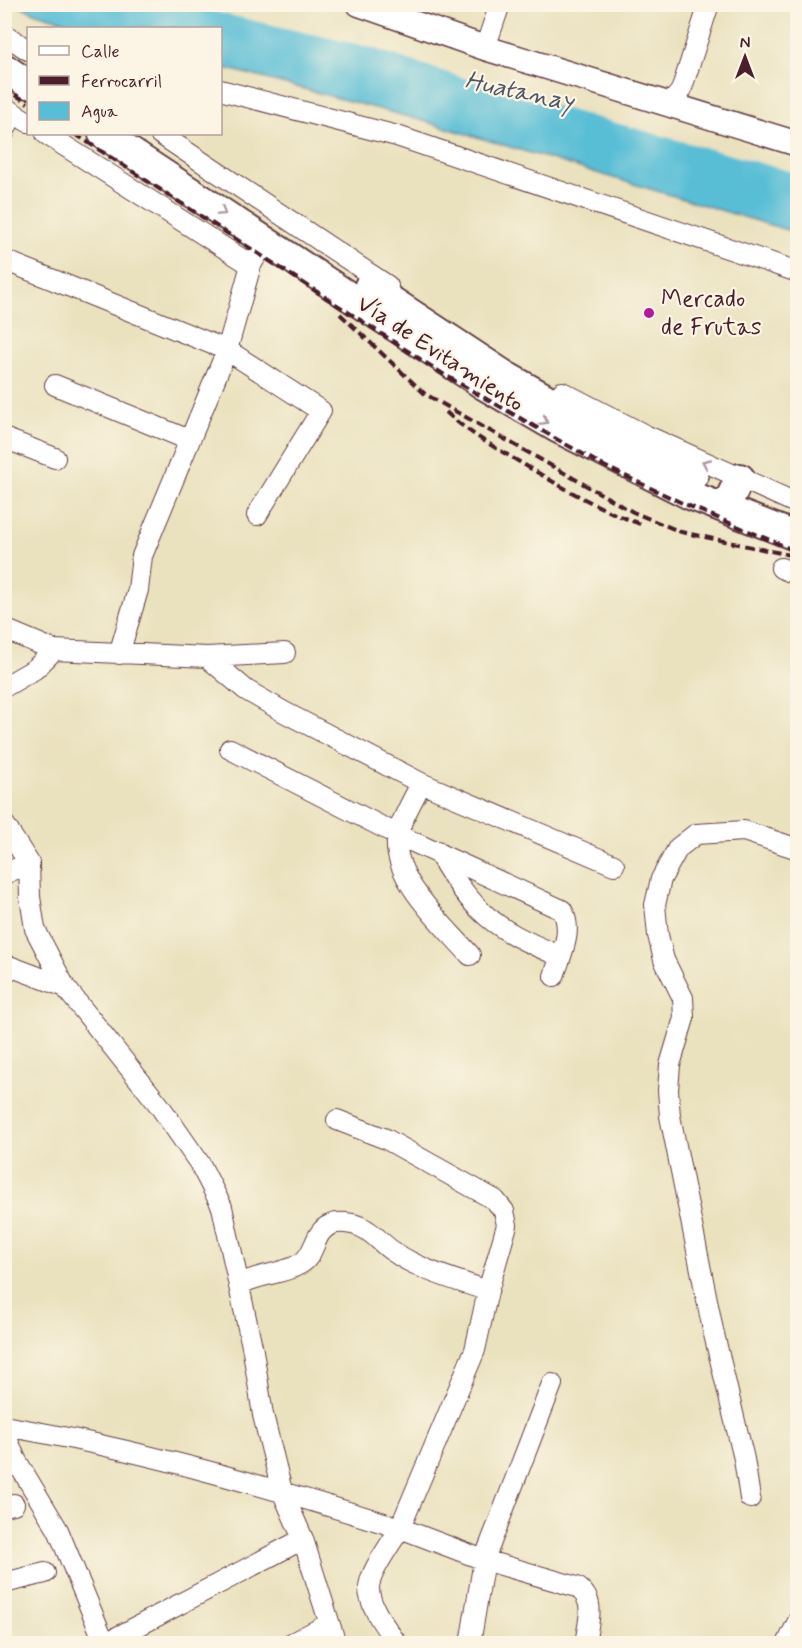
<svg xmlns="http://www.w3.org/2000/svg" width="802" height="1648" viewBox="0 0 802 1648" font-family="Mynerve,sans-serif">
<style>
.water{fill:#58bed6;stroke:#516e80;stroke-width:1.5}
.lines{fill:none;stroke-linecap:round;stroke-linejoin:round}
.river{stroke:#58bed6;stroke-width:24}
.minor-casing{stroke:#623c41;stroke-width:22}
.major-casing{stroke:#623c41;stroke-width:27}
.highway-casing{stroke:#623c41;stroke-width:32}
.minor{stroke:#fff;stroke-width:20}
.major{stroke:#fff;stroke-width:24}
.highway{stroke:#fff;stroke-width:28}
.rail{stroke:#4a1f2b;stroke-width:4;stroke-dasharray:9 4.5;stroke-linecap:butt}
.oneway{stroke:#ae9aa0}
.poi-dot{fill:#b5179e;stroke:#fcf5e5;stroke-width:2}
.labels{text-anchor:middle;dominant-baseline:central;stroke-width:4.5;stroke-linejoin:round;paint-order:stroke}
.poi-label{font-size:24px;fill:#4a1f2b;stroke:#fcf5e5;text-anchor:start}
.street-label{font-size:24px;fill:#4a1f2b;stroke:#fcf5e5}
.water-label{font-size:26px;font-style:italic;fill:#4f5767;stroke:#fcf5e5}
</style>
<rect width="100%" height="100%" fill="#fcf5e5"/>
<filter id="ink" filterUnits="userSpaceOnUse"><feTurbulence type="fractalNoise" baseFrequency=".0167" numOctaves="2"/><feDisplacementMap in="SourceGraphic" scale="12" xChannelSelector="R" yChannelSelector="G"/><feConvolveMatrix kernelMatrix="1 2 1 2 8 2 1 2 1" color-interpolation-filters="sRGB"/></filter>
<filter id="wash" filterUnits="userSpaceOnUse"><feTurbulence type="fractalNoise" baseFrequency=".008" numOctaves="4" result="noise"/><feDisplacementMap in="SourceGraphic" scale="24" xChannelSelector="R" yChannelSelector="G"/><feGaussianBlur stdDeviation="1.35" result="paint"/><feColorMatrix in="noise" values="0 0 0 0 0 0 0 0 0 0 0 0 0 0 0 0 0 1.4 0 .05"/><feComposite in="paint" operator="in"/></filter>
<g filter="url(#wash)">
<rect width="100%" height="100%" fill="#eae1be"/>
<path class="water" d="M 18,5 L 126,5 L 364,58 L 514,107 L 797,186 L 797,233 L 420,120 L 221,67 L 220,28 L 87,28 L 33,12 Z"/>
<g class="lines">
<path class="river" d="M 126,4 L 364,58 L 514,107 L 798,186"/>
</g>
</g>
<g filter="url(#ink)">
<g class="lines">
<g class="minor-casing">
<path id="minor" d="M 4,34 L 28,50
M 485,48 L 500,4
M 220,90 L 397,136 L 798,272
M 670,104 L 681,91 L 709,4
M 4,107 L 28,122
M 4,133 L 13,112
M 46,134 L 251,265
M 160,134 L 388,286
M 4,260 L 227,350 L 142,556 L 138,590 L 119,654
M 55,385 L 189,440
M 562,392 L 643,434 L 798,504
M 4,438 L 55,458
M 257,515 L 321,411 L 227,350 L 251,265 L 265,241
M 781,568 L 798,575
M 4,629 L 54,650
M 207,657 L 246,690 L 284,712 L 421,783 L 614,865
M 4,687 L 35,669 L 54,650 L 207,657 L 285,653
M 230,749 L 398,835 L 562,910 C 574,931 561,954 554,976
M 421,783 C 414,799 402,817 398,834 C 388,876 445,926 470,955
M 4,824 L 29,863 L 30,897 L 35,929 L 65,987 L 159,1105 L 200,1164 L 222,1207 L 253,1351 L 263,1415 L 282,1491 L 303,1539 L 336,1644
M 437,851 C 474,913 493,929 560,956
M 4,874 L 29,863
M 4,964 L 65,987
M 337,1120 L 386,1139 L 495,1200 L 504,1211 L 507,1225 L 488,1291 L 475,1350 L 400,1528 L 484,1560 L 577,1587 C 597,1601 588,1622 585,1644
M 239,1285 C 259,1273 281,1275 300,1264 C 316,1256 313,1232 330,1225 C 338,1221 353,1223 361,1227 C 375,1233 382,1245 394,1252 C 421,1271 457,1280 488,1291
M 4,1426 C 140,1449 269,1487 400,1528 C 392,1543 369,1572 369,1588 C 369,1607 387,1629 397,1644
M 4,1431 L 16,1460 L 58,1530 L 105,1644
M 750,1498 L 744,1459 L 713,1330 L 670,1116 L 668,1090 L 670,1065 L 684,1018 L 683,998 L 664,960 L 658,935 L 655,905 L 661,879 L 678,848 L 696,834 L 744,831 L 798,849
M 4,1506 L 14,1504
M 4,1583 L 45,1573
M 104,1644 L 303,1539
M 290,1644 L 329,1624
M 470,1644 L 484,1560 L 552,1384
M 787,1644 L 798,1621"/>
</g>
<g class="major-casing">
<path id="major" d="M 359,4 L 485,48 L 798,144"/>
</g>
<g class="highway-casing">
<path id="highway" d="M 4,68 L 28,84
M 103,134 L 485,386 L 557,428 L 690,495 L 798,537
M 369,286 L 506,376 L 597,427 L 694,475
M 732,494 L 740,478"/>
</g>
<use href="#minor" class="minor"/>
<use href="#major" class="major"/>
<use href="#highway" class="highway"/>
<path class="rail" d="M 4,87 L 28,103
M 75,134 L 443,374 L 602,465 L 680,502 L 798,552
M 340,314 L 425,394 L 633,512 L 681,532 L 790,555
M 446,412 C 468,433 496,448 523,464 C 562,487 600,510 643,525"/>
</g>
<defs><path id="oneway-chevron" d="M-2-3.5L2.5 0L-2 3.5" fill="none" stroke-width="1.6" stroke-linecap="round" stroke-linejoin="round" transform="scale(1.5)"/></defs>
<g class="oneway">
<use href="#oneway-chevron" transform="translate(222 212) rotate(34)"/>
<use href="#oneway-chevron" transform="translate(544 421) rotate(30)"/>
<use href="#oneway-chevron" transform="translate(706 463) rotate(-155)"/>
</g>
</g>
<circle class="poi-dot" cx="649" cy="313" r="6"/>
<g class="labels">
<g class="poi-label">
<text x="661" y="299">Mercado<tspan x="661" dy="28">de Frutas</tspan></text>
</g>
<g class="street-label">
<text transform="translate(440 354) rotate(33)">Vía de Evitamiento</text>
</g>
<g class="water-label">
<text transform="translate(519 92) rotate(12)">Huatanay</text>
</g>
</g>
<rect width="802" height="1648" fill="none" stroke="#fcf5e5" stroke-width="24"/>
<rect x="27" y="27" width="195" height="108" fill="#fcf5e5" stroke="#b59f9b" stroke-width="1.5"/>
<rect x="39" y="46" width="30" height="9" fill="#ffffff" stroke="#b59f9b" stroke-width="1.5"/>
<text x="81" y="57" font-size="18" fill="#4a1f2b">Calle</text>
<rect x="39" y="76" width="30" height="9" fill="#4a1f2b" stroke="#b59f9b" stroke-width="1.5"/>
<text x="81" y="87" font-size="18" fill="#4a1f2b">Ferrocarril</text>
<rect x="39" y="102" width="30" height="18" fill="#58bed6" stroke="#b59f9b" stroke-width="1.5"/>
<text x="81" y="117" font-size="18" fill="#4a1f2b">Agua</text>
<g transform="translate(745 57)" stroke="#fcf5e5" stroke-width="4.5" paint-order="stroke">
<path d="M0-4.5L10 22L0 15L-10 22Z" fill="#4a1f2b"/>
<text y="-9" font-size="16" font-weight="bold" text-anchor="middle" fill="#4a1f2b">N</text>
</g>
</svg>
